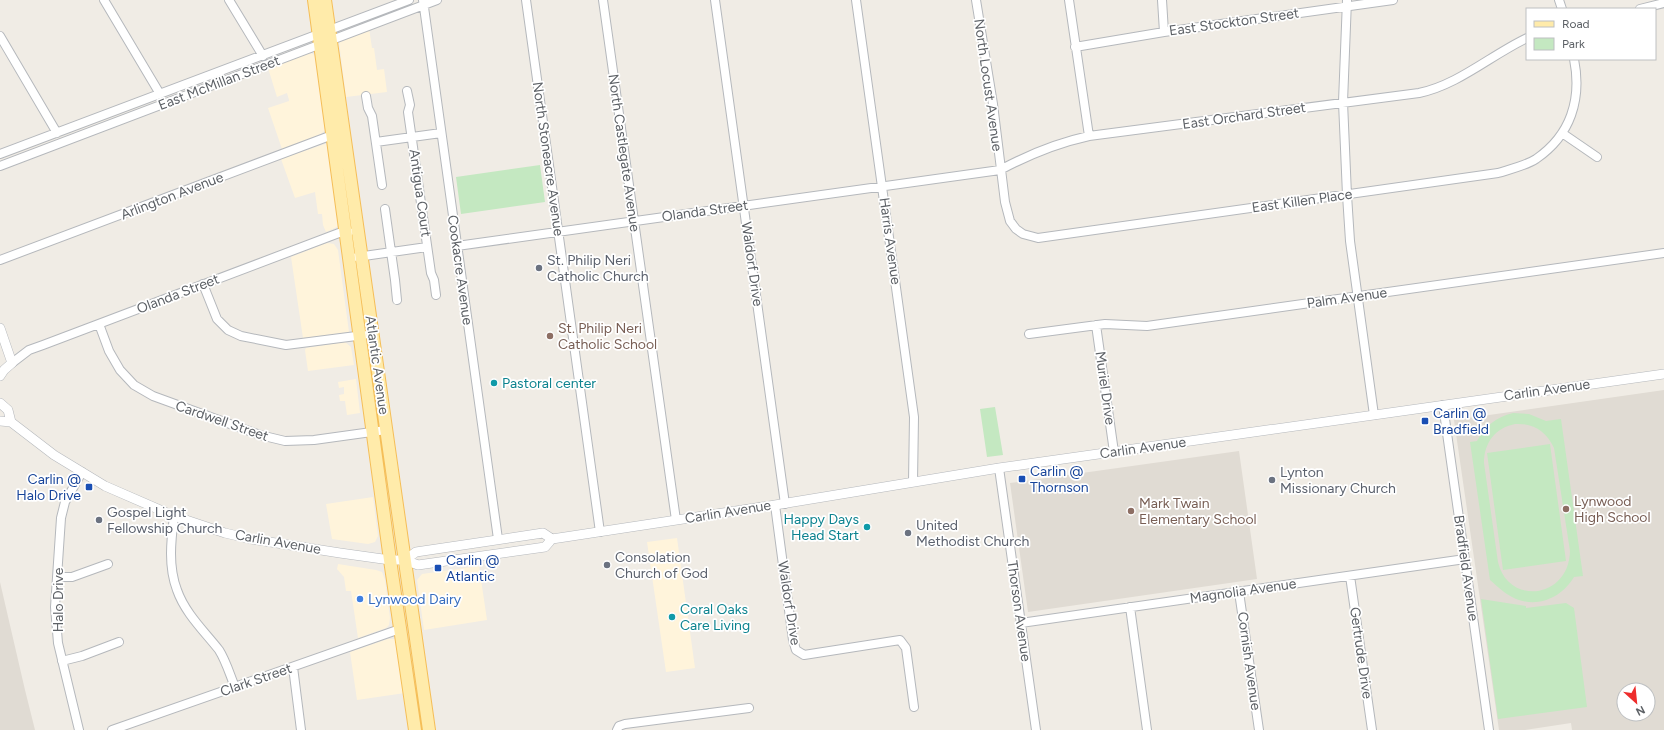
<svg xmlns="http://www.w3.org/2000/svg" width="1664" height="730" viewBox="0 0 1664 730" font-family="Figtree,sans-serif">
<style>
.commercial{fill:#fff4db}
.education{fill:#e0dbd3;fill-rule:evenodd}
.green{fill:#c4e8c1;fill-rule:evenodd}
.lines{fill:none;stroke-linecap:round;stroke-linejoin:round}
.minor-casing{stroke:#b5b8bc;stroke-width:10}
.tertiary-casing{stroke:#b5b8bc;stroke-width:10}
.primary-casing{stroke:#f5be58;stroke-width:14}
.minor{stroke:#fff;stroke-width:8}
.tertiary{stroke:#fff;stroke-width:9}
.primary{stroke:#ffebaa;stroke-width:12}
.worship-dot{fill:#6b7280;stroke:#fff;stroke-width:1.5}
.education-dot{fill:#8d6e63;stroke:#fff;stroke-width:1.5}
.culture-dot{fill:#0f9aa8;stroke:#fff;stroke-width:1.5}
.transit-dot{fill:#1a4fb4;stroke:#fff;stroke-width:1.5}
.shop-dot{fill:#3f7fe0;stroke:#fff;stroke-width:1.5}
.labels{text-anchor:middle;dominant-baseline:central;stroke-width:3.5;stroke-linejoin:round;paint-order:stroke}
.street-label{font-size:14px;fill:#5d6166;stroke:#fff}
.worship-label{font-size:14px;fill:#5b616d;stroke:#fff;text-anchor:start}
.education-label{font-size:14px;fill:#785e54;stroke:#fff;text-anchor:start}
.culture-label{font-size:14px;fill:#0d838f;stroke:#fff;text-anchor:start}
.transit-label{font-size:14px;fill:#164399;stroke:#fff;text-anchor:start}
.shop-label{font-size:14px;fill:#366cbe;stroke:#fff;text-anchor:start}
</style>
<rect width="100%" height="100%" fill="#f0ece5"/>
<path class="commercial" d="M 369,28 L 372,48 L 374,48 L 377,70 L 384,69 L 387,92 L 346,97 L 339,42 Z
M 309,53 L 313,54 L 315,56 L 325,130 L 321,134 L 282,149 L 268,108 L 289,101 L 289,100 L 287,93 L 277,97 L 268,68 Z
M 328,143 L 339,223 L 337,227 L 326,232 L 323,225 L 322,214 L 318,214 L 315,192 L 295,198 L 281,159 Z
M 327,243 L 334,244 L 338,250 L 349,332 L 303,338 L 291,257 Z
M 345,342 L 351,347 L 354,365 L 308,371 L 305,350 L 306,348 Z
M 356,379 L 360,413 L 347,415 L 345,401 L 340,401 L 339,395 L 344,394 L 344,387 L 339,388 L 338,382 Z
M 373,497 L 378,536 L 375,542 L 368,544 L 332,539 L 326,504 Z
M 677,538 L 695,668 L 666,672 L 647,542 Z
M 338,564 L 376,570 L 382,572 L 385,580 L 390,618 L 389,625 L 386,628 L 358,638 L 351,591 L 346,591 L 344,577 L 337,569 Z
M 479,566 L 487,620 L 424,630 L 417,580 L 422,574 Z
M 388,639 L 395,639 L 397,641 L 405,693 L 357,700 L 350,652 Z"/>
<path class="education" d="M 1664,390 L 1664,730 L 1572,730 L 1571,723 L 1525,730 L 1499,730 L 1454,420 ZM 1624,690 L 1648,690 L 1648,714 L 1624,714 Z
M 1239,451 L 1257,579 L 1028,612 L 1010,483 Z
M 0,582 L 25,690 L 35,730 L 0,730 Z"/>
<path class="green" d="M 540,165 L 545,202 L 461,214 L 456,177 Z
M 995,407 L 1003,455 L 987,457 L 980,409 Z
M 1513,413 L 1529,414 L 1546,421 L 1561,419 L 1583,576 L 1574,577 C 1561,599 1535,609 1512,597 C 1504,593 1497,586 1490,580 L 1470,442 L 1477,441 C 1485,426 1496,417 1513,413 ZM 1515,424 C 1533,423 1546,431 1554,448 L 1570,551 C 1569,599 1508,606 1498,562 L 1484,463 C 1484,443 1495,428 1515,424 Z
M 1550,444 L 1566,561 L 1503,570 L 1487,453 Z
M 1481,599 L 1526,606 L 1526,608 L 1566,603 L 1574,608 L 1587,707 L 1498,719 Z"/>
<g class="lines">
<g class="minor-casing">
<path id="minor" d="M 104,0 L 160,94
M 229,0 L 263,56
M 423,0 L 498,539
M 526,0 L 600,532
M 603,0 L 676,520
M 715,0 L 785,504
M 856,0 L 914,417 L 913,482
M 976,0 L 993,104 L 1005,202 L 1010,221 L 1016,229 L 1023,234 L 1038,238 L 1498,173 C 1511,169 1525,166 1536,159 C 1571,135 1582,99 1574,59
M 1069,0 L 1089,136
M 1162,0 L 1164,32
M 1347,0 L 1343,102 L 1347,195 L 1350,241 L 1374,415
M 1559,0 L 1562,9
M 1640,9 L 1664,3
M 0,36 L 57,133
M 1075,47 L 1164,32 L 1393,0
M 407,91 L 410,105 L 408,112 L 431,273 L 434,280 L 436,295
M 366,96 L 368,108 L 372,116 L 382,185
M 1562,133 L 1597,157
M 376,142 L 441,133
M 0,154 L 409,0
M 0,166 L 437,0
M 385,209 L 395,280 L 397,300
M 457,246 L 1000,170 C 1028,155 1057,143 1089,136 L 1419,93 C 1458,85 1491,55 1527,38
M 357,257 L 427,247
M 0,260 L 327,137 L 336,136
M 203,284 L 217,319 L 228,330 L 241,336 L 286,345 L 364,335
M 99,324 L 109,351 L 120,370 L 134,385 L 153,396 L 260,435 L 285,441 L 314,440 L 386,430
M 1096,325 L 1114,452
M 1029,334 L 1105,324 L 1147,326 L 1664,253
M 12,363 L 29,350 L 43,345 L 339,233 L 349,232
M 1443,405 L 1489,730
M 999,468 L 1036,730
M 775,505 L 793,640 L 796,650 L 804,655 L 900,640 L 906,648 L 914,707
M 174,516 C 171,541 168,566 177,590 C 185,613 204,631 219,650 C 226,661 230,675 235,687
M 1350,576 L 1372,730
M 57,577 L 72,577 L 108,564
M 1239,592 L 1259,730
M 1130,607 L 1147,730
M 1021,623 L 1465,559
M 62,661 L 82,656 L 119,642
M 293,667 L 301,730
M 79,730 L 58,643 L 55,607 L 61,518 L 65,502 L 82,472
M 112,730 L 400,629
M 617,730 L 619,726 L 625,724 L 749,708"/>
</g>
<g class="tertiary-casing">
<path id="tertiary" d="M 0,328 L 12,363 L 4,370 L 0,376
M 0,403 L 8,410 L 11,422
M 0,421 L 11,422 L 54,455 L 105,486 L 174,516 L 225,533 L 251,539 L 340,553 L 390,560 L 405,560 L 418,565 L 545,547 L 552,539
M 405,560 L 416,552 L 543,533 L 552,539 L 775,505 L 999,468 L 1664,374"/>
</g>
<g class="primary-casing">
<path id="primary" d="M 314,0 L 390,560 L 415,730
M 325,0 L 429,730"/>
</g>
<use href="#minor" class="minor"/>
<use href="#tertiary" class="tertiary"/>
<use href="#primary" class="primary"/>
</g>
<g class="worship-dot">
<circle cx="539" cy="268" r="4"/>
<circle cx="1272" cy="480" r="4"/>
<circle cx="99" cy="520" r="4"/>
<circle cx="908" cy="533" r="4"/>
<circle cx="607" cy="565" r="4"/>
</g>
<g class="education-dot">
<circle cx="550" cy="336" r="4"/>
<circle cx="1566" cy="509" r="4"/>
<circle cx="1131" cy="511" r="4"/>
</g>
<g class="culture-dot">
<circle cx="494" cy="383" r="4"/>
<circle cx="867" cy="527" r="4"/>
<circle cx="672" cy="617" r="4"/>
</g>
<g class="transit-dot">
<rect x="1421" y="417" width="8" height="8" rx="2"/>
<rect x="1018" y="475" width="8" height="8" rx="2"/>
<rect x="85" y="483" width="8" height="8" rx="2"/>
<rect x="434" y="564" width="8" height="8" rx="2"/>
</g>
<circle class="shop-dot" cx="360" cy="599" r="4"/>
<g class="labels">
<g class="street-label">
<text transform="translate(1234 22) rotate(-8)">East Stockton Street</text>
<text transform="translate(219 83) rotate(-21)">East McMillan Street</text>
<text transform="translate(988 85) rotate(82)">North Locust Avenue</text>
<text transform="translate(1244 116) rotate(-8)">East Orchard Street</text>
<text transform="translate(624 153) rotate(82)">North Castlegate Avenue</text>
<text transform="translate(548 159) rotate(82)">North Stoneacre Avenue</text>
<text transform="translate(420 193) rotate(82)">Antigua Court</text>
<text transform="translate(172 196) rotate(-21)">Arlington Avenue</text>
<text transform="translate(1302 201) rotate(-8)">East Killen Place</text>
<text transform="translate(705 211) rotate(-8)">Olanda Street</text>
<text transform="translate(890 241) rotate(82)">Harris Avenue</text>
<text transform="translate(752 264) rotate(82)">Waldorf Drive</text>
<text transform="translate(460 270) rotate(82)">Cookacre Avenue</text>
<text transform="translate(178 294) rotate(-21)">Olanda Street</text>
<text transform="translate(1347 298) rotate(-8)">Palm Avenue</text>
<text transform="translate(377 365) rotate(82)">Atlantic Avenue</text>
<text transform="translate(1105 388) rotate(82)">Muriel Drive</text>
<text transform="translate(1547 390) rotate(-8)">Carlin Avenue</text>
<text transform="translate(222 421) rotate(19)">Cardwell Street</text>
<text transform="translate(1143 448) rotate(-8)">Carlin Avenue</text>
<text transform="translate(728 512) rotate(-9)">Carlin Avenue</text>
<text transform="translate(278 542) rotate(10)">Carlin Avenue</text>
<text transform="translate(1466 568) rotate(82)">Bradfield Avenue</text>
<text transform="translate(1243 591) rotate(-8)">Magnolia Avenue</text>
<text transform="translate(58 600) rotate(-90)">Halo Drive</text>
<text transform="translate(789 603) rotate(81)">Waldorf Drive</text>
<text transform="translate(1019 611) rotate(82)">Thorson Avenue</text>
<text transform="translate(1361 653) rotate(82)">Gertrude Drive</text>
<text transform="translate(1249 661) rotate(82)">Cornish Avenue</text>
<text transform="translate(256 680) rotate(-19)">Clark Street</text>
</g>
<g class="worship-label">
<text x="547" y="260">St. Philip Neri<tspan x="547" dy="16">Catholic Church</tspan></text>
<text x="1280" y="472">Lynton<tspan x="1280" dy="16">Missionary Church</tspan></text>
<text x="107" y="512">Gospel Light<tspan x="107" dy="16">Fellowship Church</tspan></text>
<text x="916" y="525">United<tspan x="916" dy="16">Methodist Church</tspan></text>
<text x="615" y="557">Consolation<tspan x="615" dy="16">Church of God</tspan></text>
</g>
<g class="education-label">
<text x="558" y="328">St. Philip Neri<tspan x="558" dy="16">Catholic School</tspan></text>
<text x="1574" y="501">Lynwood<tspan x="1574" dy="16">High School</tspan></text>
<text x="1139" y="503">Mark Twain<tspan x="1139" dy="16">Elementary School</tspan></text>
</g>
<g class="culture-label">
<text x="502" y="383">Pastoral center</text>
<text x="859" y="519" text-anchor="end">Happy Days<tspan x="859" dy="16">Head Start</tspan></text>
<text x="680" y="609">Coral Oaks<tspan x="680" dy="16">Care Living</tspan></text>
</g>
<g class="transit-label">
<text x="1433" y="413">Carlin @<tspan x="1433" dy="16">Bradfield</tspan></text>
<text x="1030" y="471">Carlin @<tspan x="1030" dy="16">Thornson</tspan></text>
<text x="81" y="479" text-anchor="end">Carlin @<tspan x="81" dy="16">Halo Drive</tspan></text>
<text x="446" y="560">Carlin @<tspan x="446" dy="16">Atlantic</tspan></text>
</g>
<g class="shop-label">
<text x="368" y="599">Lynwood Dairy</text>
</g>
</g>
<rect x="1526" y="8" width="130" height="52" fill="#ffffff" stroke="#bec0c2"/>
<rect x="1534" y="21" width="20" height="6" fill="#ffebaa" stroke="#bec0c2"/>
<text x="1562" y="28" font-size="12" fill="#5d6166">Road</text>
<rect x="1534" y="38" width="20" height="12" fill="#c4e8c1" stroke="#bec0c2"/>
<text x="1562" y="48" font-size="12" fill="#5d6166">Park</text>
<g transform="translate(1636 702) rotate(153)"><circle r="19" fill="#ffffff" stroke="#bec0c2"/>
<path d="M0-3L7 15L0 10L-7 15Z" fill="#ee2d2c"/>
<text y="-6" font-size="11" font-weight="bold" text-anchor="middle" fill="#5d6166">N</text>
</g>
</svg>
